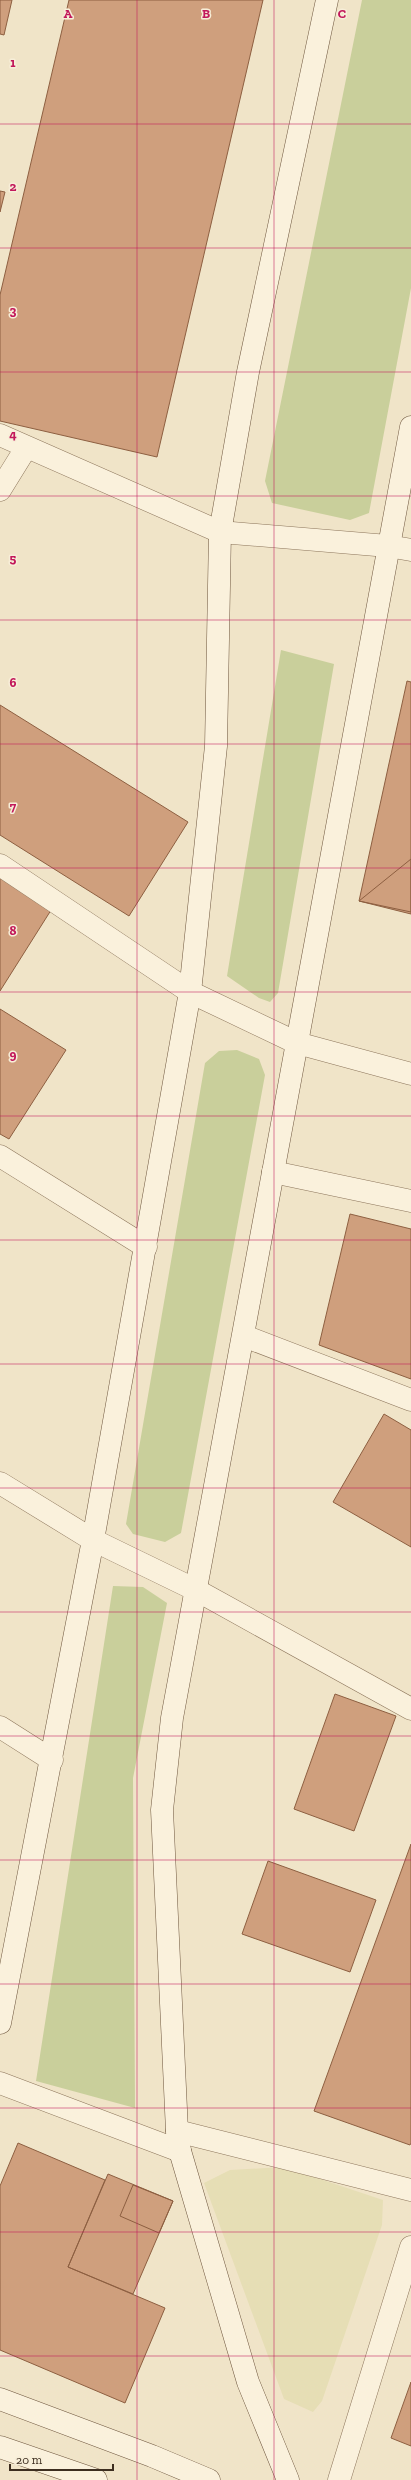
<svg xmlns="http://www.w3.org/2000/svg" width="411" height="2480" viewBox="0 0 411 2480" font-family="'Zilla Slab',serif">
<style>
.farmland{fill:#e6deb5}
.green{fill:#c9cf9b}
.building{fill:#cf9f7d;stroke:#8d5f41}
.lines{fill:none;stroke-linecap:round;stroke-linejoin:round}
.street-casing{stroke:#8d765c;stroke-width:23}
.secondary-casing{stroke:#6f573f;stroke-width:23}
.street{stroke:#faf1dc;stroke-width:22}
.secondary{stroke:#faf1dc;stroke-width:22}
.grid{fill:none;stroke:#c2185b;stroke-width:1;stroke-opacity:0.55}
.grid-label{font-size:13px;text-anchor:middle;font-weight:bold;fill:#c2185b;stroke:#f7eed8;stroke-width:3;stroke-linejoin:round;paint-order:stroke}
</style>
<rect width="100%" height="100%" fill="#f0e4c8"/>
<path class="farmland" d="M 284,2167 L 383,2200 L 382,2225 L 322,2401 L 313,2412 L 284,2399 L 204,2183 L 230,2170 Z"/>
<path class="green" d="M 362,0 L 411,0 L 411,288 L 369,513 L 350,520 L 272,503 L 265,481 Z
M 281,650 L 334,664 L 278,993 L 270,1002 L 259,998 L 227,976 Z
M 237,1050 L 259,1059 L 265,1075 L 181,1533 L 165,1542 L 133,1534 L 126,1524 L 205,1063 L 219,1051 Z
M 113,1586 L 143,1587 L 167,1603 L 133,1778 L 135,2108 L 36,2081 Z"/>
<path class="building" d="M 0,0 L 12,0 L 4,35 L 0,34 Z
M 69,0 L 263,0 L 157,457 L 0,421 L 0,295 Z
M 0,191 L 5,192 L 0,212 Z
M 407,681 L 411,682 L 411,912 L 359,901 Z
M 0,705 L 188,822 L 129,916 L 0,835 Z
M 411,859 L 411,914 L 359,901 Z
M 0,875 L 53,907 L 0,991 Z
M 0,1009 L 66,1050 L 9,1139 L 0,1134 Z
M 350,1214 L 411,1229 L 411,1379 L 319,1345 Z
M 384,1414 L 411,1430 L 411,1547 L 333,1502 Z
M 335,1694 L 396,1716 L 354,1831 L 294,1809 Z
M 411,1844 L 411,2143 L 410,2145 L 314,2111 Z
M 268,1861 L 376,1900 L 350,1972 L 242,1934 Z
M 18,2143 L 105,2180 L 68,2267 L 165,2308 L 125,2403 L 0,2350 L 0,2186 Z
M 108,2174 L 173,2201 L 133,2294 L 68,2267 Z
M 133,2185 L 173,2201 L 159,2233 L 120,2216 Z
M 411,2382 L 411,2446 L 391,2438 Z"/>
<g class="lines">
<g class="street-casing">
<path id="street" d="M 0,435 L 220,532 L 388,546 L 411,550
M 0,490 L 26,448
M 0,865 L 190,992 L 297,1043 L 411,1074
M 0,1156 L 146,1247
M 273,1172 L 411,1201
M 244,1336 L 411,1400
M 0,1483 L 93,1540 L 198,1591 L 411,1709
M 0,1727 L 52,1760
M 0,2083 L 180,2151
M 177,2131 L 411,2190
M 339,2480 L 411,2247"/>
</g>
<g class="secondary-casing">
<path id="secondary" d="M 0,2023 L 93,1540 L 190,992 L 216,746 L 220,532 L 248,372 L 327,0
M 0,2399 L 152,2456 L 209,2480
M 0,2447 L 96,2480
M 288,2480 L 248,2382 L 180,2151 L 177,2131 L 162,1810 L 172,1718 L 411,427"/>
</g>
<use href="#street" class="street"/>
<use href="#secondary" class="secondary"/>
</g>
<path class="grid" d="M 137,0 L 137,2480M 274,0 L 274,2480M 0,124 L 411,124M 0,248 L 411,248M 0,372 L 411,372M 0,496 L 411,496M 0,620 L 411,620M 0,744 L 411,744M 0,868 L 411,868M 0,992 L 411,992M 0,1116 L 411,1116M 0,1240 L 411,1240M 0,1364 L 411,1364M 0,1488 L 411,1488M 0,1612 L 411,1612M 0,1736 L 411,1736M 0,1860 L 411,1860M 0,1984 L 411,1984M 0,2108 L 411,2108M 0,2232 L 411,2232M 0,2356 L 411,2356"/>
<g class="grid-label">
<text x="68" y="18">A</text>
<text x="206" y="18">B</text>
<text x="342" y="18">C</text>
<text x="13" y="67">1</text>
<text x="13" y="191">2</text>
<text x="13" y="315">3</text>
<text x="13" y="439">4</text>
<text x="13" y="563">5</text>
<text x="13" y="687">6</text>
<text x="13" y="811">7</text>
<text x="13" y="935">8</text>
<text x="13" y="1059">9</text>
</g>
<path d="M10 2464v6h103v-6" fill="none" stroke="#3d2e20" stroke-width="2"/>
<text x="16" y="2464" font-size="12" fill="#3d2e20" stroke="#f7eed8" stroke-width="3" paint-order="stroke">20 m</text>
</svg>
